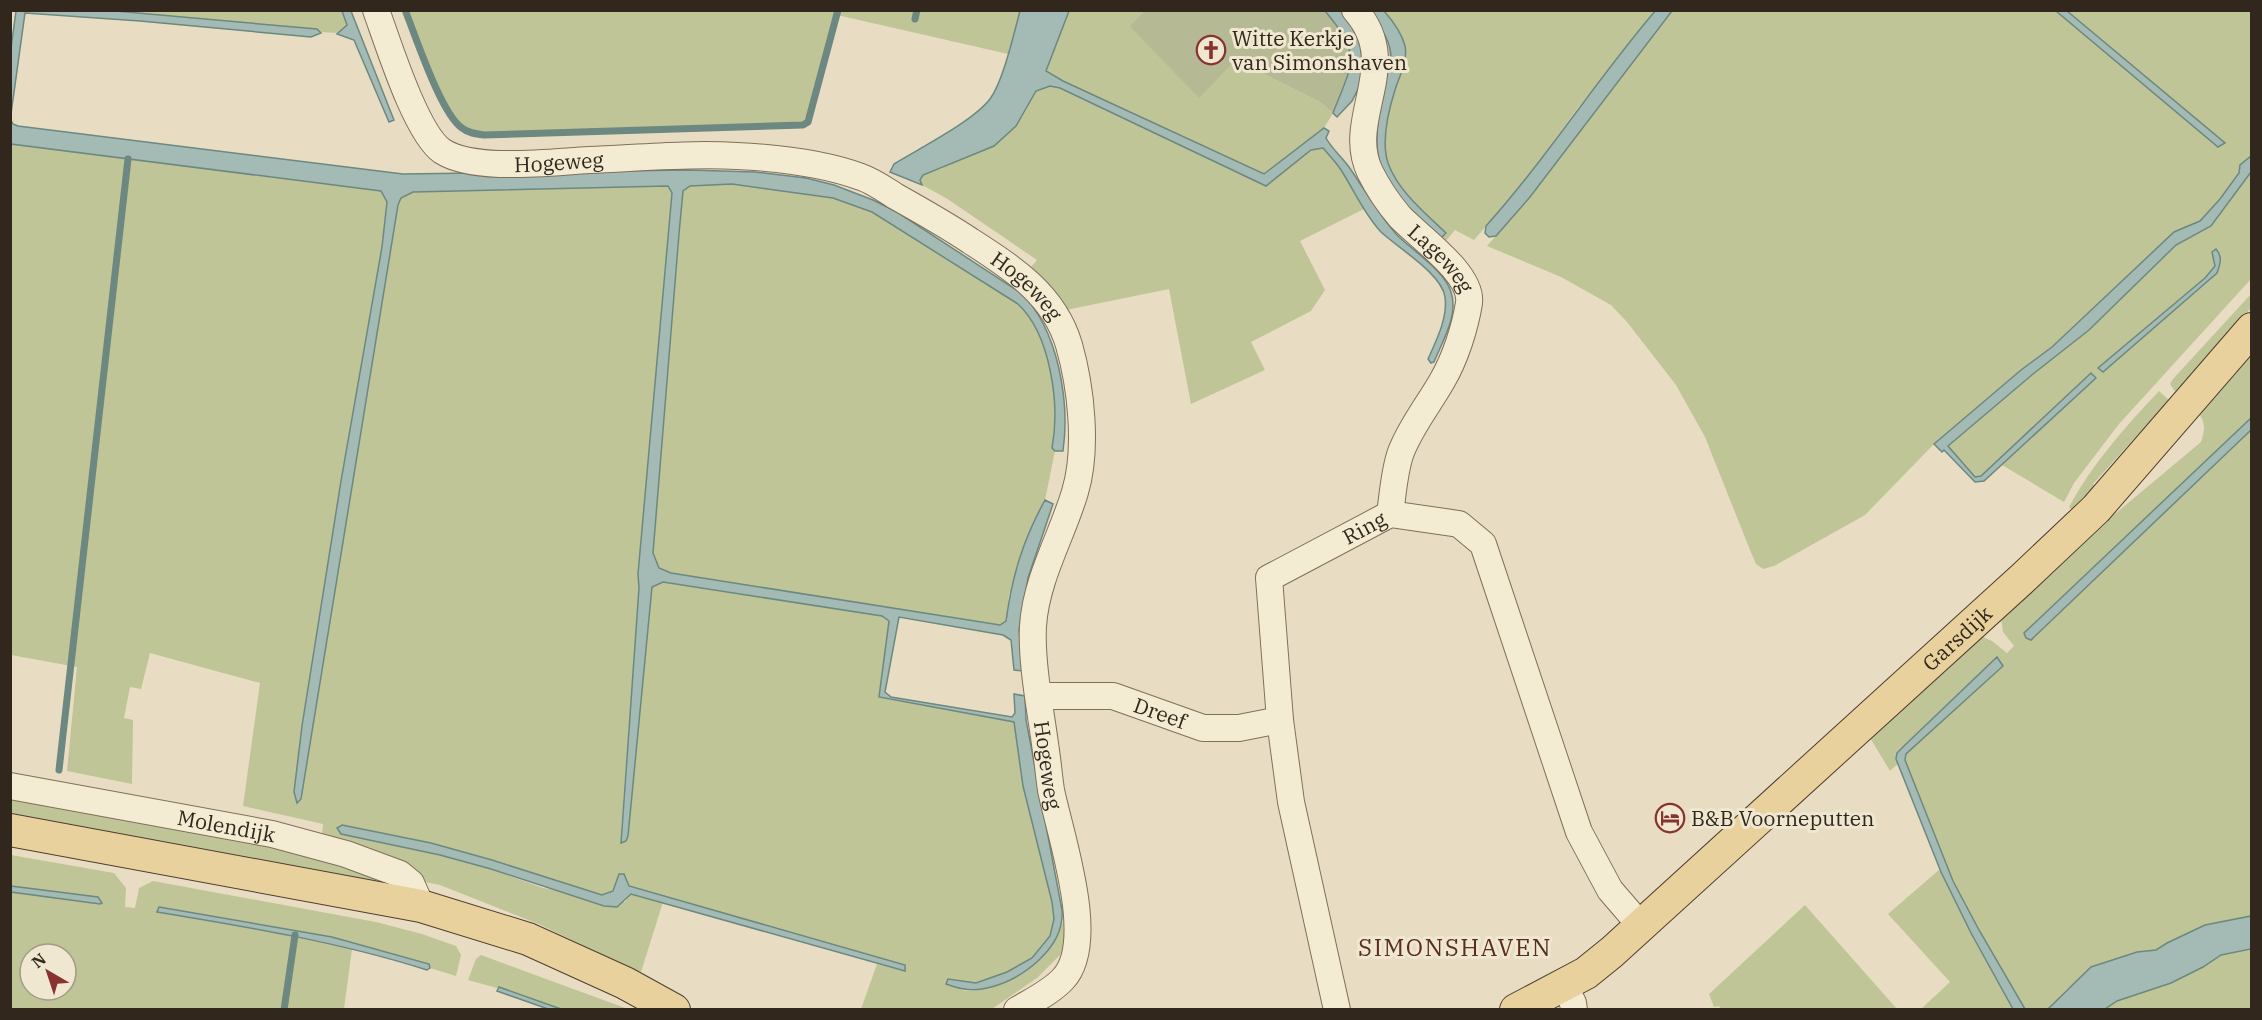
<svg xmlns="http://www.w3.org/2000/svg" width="2262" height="1020" viewBox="0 0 2262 1020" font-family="'IBM Plex Serif',serif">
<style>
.green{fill:#bfc597;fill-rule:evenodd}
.cemetery{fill:#b5ba95}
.water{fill:#a3bbb4;stroke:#6c8881;stroke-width:1.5}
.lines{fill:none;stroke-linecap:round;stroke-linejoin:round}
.stream{stroke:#6c8881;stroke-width:7}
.minor-casing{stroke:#806f5b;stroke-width:28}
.major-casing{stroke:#4e3d2f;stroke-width:34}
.minor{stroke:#f4ebd3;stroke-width:26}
.major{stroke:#e8d19d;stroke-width:32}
.labels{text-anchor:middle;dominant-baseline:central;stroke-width:6;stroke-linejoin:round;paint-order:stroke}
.poi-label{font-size:21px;fill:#31271d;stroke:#f0e7d0;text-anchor:start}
.street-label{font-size:21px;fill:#31271d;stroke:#f0e7d0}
.quarter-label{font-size:24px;letter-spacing:1.5px;fill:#592e22;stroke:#f0e7d0}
</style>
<rect width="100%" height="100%" fill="#e8ddc2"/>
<path class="green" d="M 115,11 L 342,11 L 347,25 L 338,33 L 320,32 L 317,29 Z
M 405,11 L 1020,11 L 1008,54 L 837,15 L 808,122 L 803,125 L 484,135 C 476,134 468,133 462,128 C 441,114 416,37 405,11 Z
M 1069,11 L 1144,11 L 1129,26 L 1199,97 L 1236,60 L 1320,102 L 1333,113 L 1324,128 L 1264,174 L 1063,81 L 1046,71 Z
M 1361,11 L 1368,11 C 1379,26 1391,39 1391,58 C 1369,153 1364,171 1441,238 L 1446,232 C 1425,212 1401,192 1389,165 C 1379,143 1388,110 1396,87 C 1400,75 1408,60 1405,47 C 1402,34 1392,20 1384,11 L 1656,11 L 1577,109 L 1520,187 L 1474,240 L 1455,230 L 1440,248 C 1415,223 1382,196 1373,161 C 1358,107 1404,65 1361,11 Z
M 1672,11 L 2056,11 L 2218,146 L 2224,143 L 2067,11 L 2251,11 L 2251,156 L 2241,165 L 2239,173 L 2220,199 L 2200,221 L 2174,232 L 2052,347 L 2021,370 L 1934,444 L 1865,515 L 1774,566 L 1763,569 L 1756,564 L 1750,550 L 1705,437 L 1676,385 L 1627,322 L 1611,305 L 1561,277 L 1487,246 L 1530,197 Z
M 1050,86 L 1060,88 L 1266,186 L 1311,150 L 1323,148 L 1340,168 L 1364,209 L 1300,241 L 1325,290 L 1311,311 L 1251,342 L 1265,370 L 1191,404 L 1169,289 L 1061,311 L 1026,273 L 1037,260 L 946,198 L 922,185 L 920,180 L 923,175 L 943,168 L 1025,112 L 1036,91 Z
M 10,144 L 381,191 L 387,202 L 382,247 L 341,481 L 301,799 L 398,205 L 401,198 L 412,192 L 668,186 L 672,193 L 638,574 L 639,588 L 621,832 L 628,836 L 652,587 L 662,582 L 882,616 L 889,621 L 879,697 L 1014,722 L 1023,786 L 1052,902 L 1054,919 L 1050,936 L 1032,958 L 1007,972 L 976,983 L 948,980 C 951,982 955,987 959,989 C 980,998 1026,973 1041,958 C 1051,948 1057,935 1063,922 L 1071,923 L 1061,954 L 1037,978 L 992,1009 L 861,1009 L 877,964 L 903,971 L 629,886 L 624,874 L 619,875 L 613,891 L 602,895 L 492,860 L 431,843 L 341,834 L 440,855 L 491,869 L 543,888 L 625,902 L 631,893 L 663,902 L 641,972 L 614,964 L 590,949 L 541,925 L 440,885 L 425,882 L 399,867 L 322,835 L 323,824 L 243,806 L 260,683 L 150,653 L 141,689 L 130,687 L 124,718 L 133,720 L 132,784 L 67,771 L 77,667 L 11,655 Z
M 2251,172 L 2251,279 L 2119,424 L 2074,483 L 2064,502 L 2002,465 L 2096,378 L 2092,373 L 1981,476 L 1975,477 L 1948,446 L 2033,374 L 2089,330 L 2175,246 L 2211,226 ZM 2212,252 L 2221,262 L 2209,281 L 2102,372 L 2172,305 L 2205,278 L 2215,266 Z
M 732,184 L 833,198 L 872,212 L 1018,304 C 1051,335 1060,405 1052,448 L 1055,451 L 1045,500 L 1034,520 L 1009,595 L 1006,621 L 1000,625 L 671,573 C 659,569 656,566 653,553 L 683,191 L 690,185 Z
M 2251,294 L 2251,308 L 2176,393 L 2170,384 L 2173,379 Z
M 2251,349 L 2251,418 L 2025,633 L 2026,638 L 2031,639 L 2251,430 L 2251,916 L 2243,917 L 2167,943 L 2156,950 L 2137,953 L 2067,989 L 2048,1009 L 2025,1009 L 1979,930 L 1953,881 L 1905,760 L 1906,754 L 2001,661 L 1997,658 L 1905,745 L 1896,759 L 1898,764 L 1890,771 L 1869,736 L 1981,636 L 1992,641 L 2007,653 L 2014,646 L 2003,632 L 2001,617 L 2067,554 L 2201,442 C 2205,430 2206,421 2197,412 Z
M 2159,391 L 2169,400 L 2093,484 L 2097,488 L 2075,513 L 2069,507 C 2092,464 2125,427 2159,391 Z
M 10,793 L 142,815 L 375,869 L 397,887 L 11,818 Z
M 11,855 L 114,873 L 126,888 L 125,907 L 135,908 L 139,888 L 153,881 L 376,922 L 422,934 L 456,946 L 461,955 L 456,976 L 430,968 L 428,964 L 332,937 L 159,907 L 158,912 L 288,934 L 352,949 L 344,1009 L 11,1009 L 11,892 L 100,904 L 102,902 L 98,897 L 11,886 ZM 30,954 L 66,954 L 66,990 L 30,990 Z
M 1940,869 L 1971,933 L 2013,1009 L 1921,1009 L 1950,982 L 1888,914 Z
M 1805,905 L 1897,1009 L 1721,1010 L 1719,1006 L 1714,1007 L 1709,994 Z
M 2251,949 L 2251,1009 L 2105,1010 L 2117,1001 L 2171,983 L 2203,967 L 2221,955 Z
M 481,955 L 628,1009 L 561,1009 L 499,987 L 497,988 L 468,980 L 476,959 Z"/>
<path class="cemetery" d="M 1144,11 L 1325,11 C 1362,55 1353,62 1333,113 L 1320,102 L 1236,60 L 1199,98 L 1129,26 Z"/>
<path class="water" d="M 1656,10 L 1672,11 L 1530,197 L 1496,236 L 1489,237 L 1485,233 L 1486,226 C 1547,158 1596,80 1656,10 Z
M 16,11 L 115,11 L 317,29 L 321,33 L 311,37 L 140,21 L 25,13 L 11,114 L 10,56 Z
M 342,11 L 351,11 L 394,120 L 389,122 L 354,40 L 337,34 L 347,25 Z
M 1020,11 L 1069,11 L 1046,71 L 1063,81 L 1264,174 L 1324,128 L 1329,131 L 1326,138 C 1332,149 1342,157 1349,167 C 1365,190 1378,214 1397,235 C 1413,251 1445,271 1451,292 C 1459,315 1442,342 1434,362 L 1431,363 L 1428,359 C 1436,341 1448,318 1445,297 C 1442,274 1398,248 1381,232 C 1364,214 1354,190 1341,170 C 1336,162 1329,155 1323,148 L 1311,150 L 1266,186 L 1060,88 L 1050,86 L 1036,91 L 1016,126 L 994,146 L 923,175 L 920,180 L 922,185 L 890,172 L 894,164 C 920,148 972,122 990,99 C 1003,82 1014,33 1020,11 Z
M 1325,11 L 1344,11 L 1364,45 L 1365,75 L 1352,101 L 1337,117 L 1333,113 C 1353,62 1362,55 1325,11 Z
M 1368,11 L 1384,11 C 1392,20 1402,34 1405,46 C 1408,61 1399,77 1395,90 C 1388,112 1381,141 1388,163 C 1398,191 1425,213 1446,233 L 1441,238 C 1364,171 1369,154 1391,58 C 1391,39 1379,26 1368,11 Z
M 2056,11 L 2067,11 L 2225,143 L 2218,147 Z
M 10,118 L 13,124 L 18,126 L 403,174 L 689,170 L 755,172 L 806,178 L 834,185 L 873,200 L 897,212 L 1021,293 C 1058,329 1070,401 1063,451 L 1055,451 L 1052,448 C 1060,405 1051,335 1018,304 L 872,212 L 833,198 L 732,184 L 690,186 L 683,191 L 679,234 L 653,553 L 659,568 L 671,573 L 1000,625 L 1006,621 C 1012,576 1023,540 1045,500 L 1053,504 L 1028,578 L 1019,630 L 1023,671 L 1014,670 L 1011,640 L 1003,635 L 899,617 L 885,692 L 891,697 L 1012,717 L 1015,713 L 1014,694 L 1025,696 L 1026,720 L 1062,910 C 1065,948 1022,980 987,988 C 973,992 959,989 946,984 L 948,979 L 976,983 L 1007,972 L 1032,958 L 1050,936 L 1054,919 L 1052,902 L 1023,786 L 1014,722 L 879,697 L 889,621 L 882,616 L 663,582 L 652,587 L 628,836 L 626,841 L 621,843 L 639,588 L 638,574 L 672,193 L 668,186 L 413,192 L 401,198 L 398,205 L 301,799 L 297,803 L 294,792 L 302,726 L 341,481 L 382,247 L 387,202 L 381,191 L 11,144 Z
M 2251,156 L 2251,172 L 2211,226 L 2176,245 L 2089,330 L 2033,374 L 1948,446 L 1975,477 L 1981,476 L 2091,373 L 2096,378 L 1984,481 L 1975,482 L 1944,450 L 1942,452 L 1934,444 L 2021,370 L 2052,347 L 2174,232 L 2200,221 L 2220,199 L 2239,173 L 2240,165 Z
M 2216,249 C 2223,257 2220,264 2217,273 L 2103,372 L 2098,368 L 2205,278 L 2215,266 L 2212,252 Z
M 2251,418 L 2251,430 L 2031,640 L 2026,638 L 2024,633 Z
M 1997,657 L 2003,666 L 1906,754 L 1905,760 L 1953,881 L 1979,930 L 2025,1009 L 2013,1009 L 1971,933 L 1941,872 L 1896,759 L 1897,753 L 1905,745 Z
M 342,825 L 431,843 L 492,860 L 602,895 L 613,891 L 619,874 L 624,874 L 629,886 L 905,965 L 905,971 L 631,894 L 617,907 L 604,906 L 491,869 L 440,855 L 341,834 L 337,828 Z
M 11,886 L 98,897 L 102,903 L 100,904 L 11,892 Z
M 159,907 L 332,937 L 429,964 L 430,968 L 427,970 C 339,942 248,927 157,912 Z
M 2251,916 L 2251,949 L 2221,955 L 2203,967 L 2171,983 L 2117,1001 L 2105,1009 L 2048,1009 L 2091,967 L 2137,952 L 2156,950 L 2167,943 L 2205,925 Z
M 499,987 L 561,1009 L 548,1009 L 497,991 Z"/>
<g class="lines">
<path class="stream" d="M 405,10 C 416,37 441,114 462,128 C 468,133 476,134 484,135 L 803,125 L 808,122 L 838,10
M 915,19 L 917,10
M 59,770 L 128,159
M 284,1010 L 295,935"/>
<g class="minor-casing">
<g id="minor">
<path id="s1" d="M 376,10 C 388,43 416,133 442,151 C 474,172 550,162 589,160 C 638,158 688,153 737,156 C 778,158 823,163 861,177 C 873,181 884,189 895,196 C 920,210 945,224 969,240 C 1011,267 1054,294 1069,345 C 1081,387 1088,449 1075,492 C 1062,536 1036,579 1033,626 C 1031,664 1041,712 1046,751 C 1048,764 1049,777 1051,790 C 1060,835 1098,942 1063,979 C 1051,992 1032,1001 1017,1010"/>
<path id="s2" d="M 1355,10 C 1404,65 1344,118 1370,172 C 1378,188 1388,203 1400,217 C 1419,237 1473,274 1469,303 C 1465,328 1455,359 1442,381 C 1429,404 1411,426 1401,452 C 1394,471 1393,494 1390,514"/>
<path id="s3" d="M 1039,696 L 1113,696 L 1203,728 L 1239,728 L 1280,720"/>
<path id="s4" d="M 10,786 L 272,834 L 346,854 L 400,874 L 411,883 L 421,906"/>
<path d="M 1564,985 L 1573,1003 L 1574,1010"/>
<path id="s5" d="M 1337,1010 L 1291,802 L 1280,720 L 1269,578 L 1390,514 L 1459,524 L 1483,544 L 1579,832 L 1610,890 L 1641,926"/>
</g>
</g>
<g class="major-casing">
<g id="major">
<path d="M 10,830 L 421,906 L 528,939 L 625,983 L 674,1010"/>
<path id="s6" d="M 1516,1010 L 1586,973 L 1612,952 L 2024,577 L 2096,509 L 2252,329"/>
</g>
</g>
<use href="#minor" class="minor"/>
<use href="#major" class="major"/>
</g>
<defs>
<g id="church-ring" transform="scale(1.5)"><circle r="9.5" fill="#f0e7d0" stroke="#883232" stroke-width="1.5"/><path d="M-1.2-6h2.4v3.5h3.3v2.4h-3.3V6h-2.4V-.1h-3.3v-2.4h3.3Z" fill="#883232"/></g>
<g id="hotel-ring" transform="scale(1.5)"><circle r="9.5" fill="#f0e7d0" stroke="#883232" stroke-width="1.5"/><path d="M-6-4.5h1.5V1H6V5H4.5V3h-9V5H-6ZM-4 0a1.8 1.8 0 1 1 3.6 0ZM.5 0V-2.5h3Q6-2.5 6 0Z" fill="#883232"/></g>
</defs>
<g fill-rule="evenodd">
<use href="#church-ring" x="1211" y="50"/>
<use href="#hotel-ring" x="1670" y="818"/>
</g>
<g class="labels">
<g class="poi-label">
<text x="1232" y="38">Witte Kerkje<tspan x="1232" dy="24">van Simonshaven</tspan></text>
<text x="1691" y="818">B&amp;B Voorneputten</text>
</g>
<g class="street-label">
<text stroke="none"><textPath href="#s1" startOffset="276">Hogeweg</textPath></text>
<text stroke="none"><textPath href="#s2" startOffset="282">Lageweg</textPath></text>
<text stroke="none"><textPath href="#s1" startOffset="780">Hogeweg</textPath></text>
<text stroke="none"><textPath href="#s5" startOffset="546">Ring</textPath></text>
<text stroke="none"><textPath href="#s6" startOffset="579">Garsdijk</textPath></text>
<text stroke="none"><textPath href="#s3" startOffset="124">Dreef</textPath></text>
<text stroke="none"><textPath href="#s1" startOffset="1284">Hogeweg</textPath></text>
<text stroke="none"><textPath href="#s4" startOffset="220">Molendijk</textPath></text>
</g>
<g class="quarter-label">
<text x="1455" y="947">SIMONSHAVEN</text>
</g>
</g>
<rect width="2262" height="1020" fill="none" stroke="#31271d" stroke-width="24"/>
<g transform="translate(48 972) rotate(321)"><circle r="28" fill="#f0e7d0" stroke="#a49a88" stroke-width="1.5"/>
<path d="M0-4.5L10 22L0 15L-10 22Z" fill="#883232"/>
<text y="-9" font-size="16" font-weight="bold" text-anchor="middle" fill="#31271d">N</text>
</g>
</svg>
